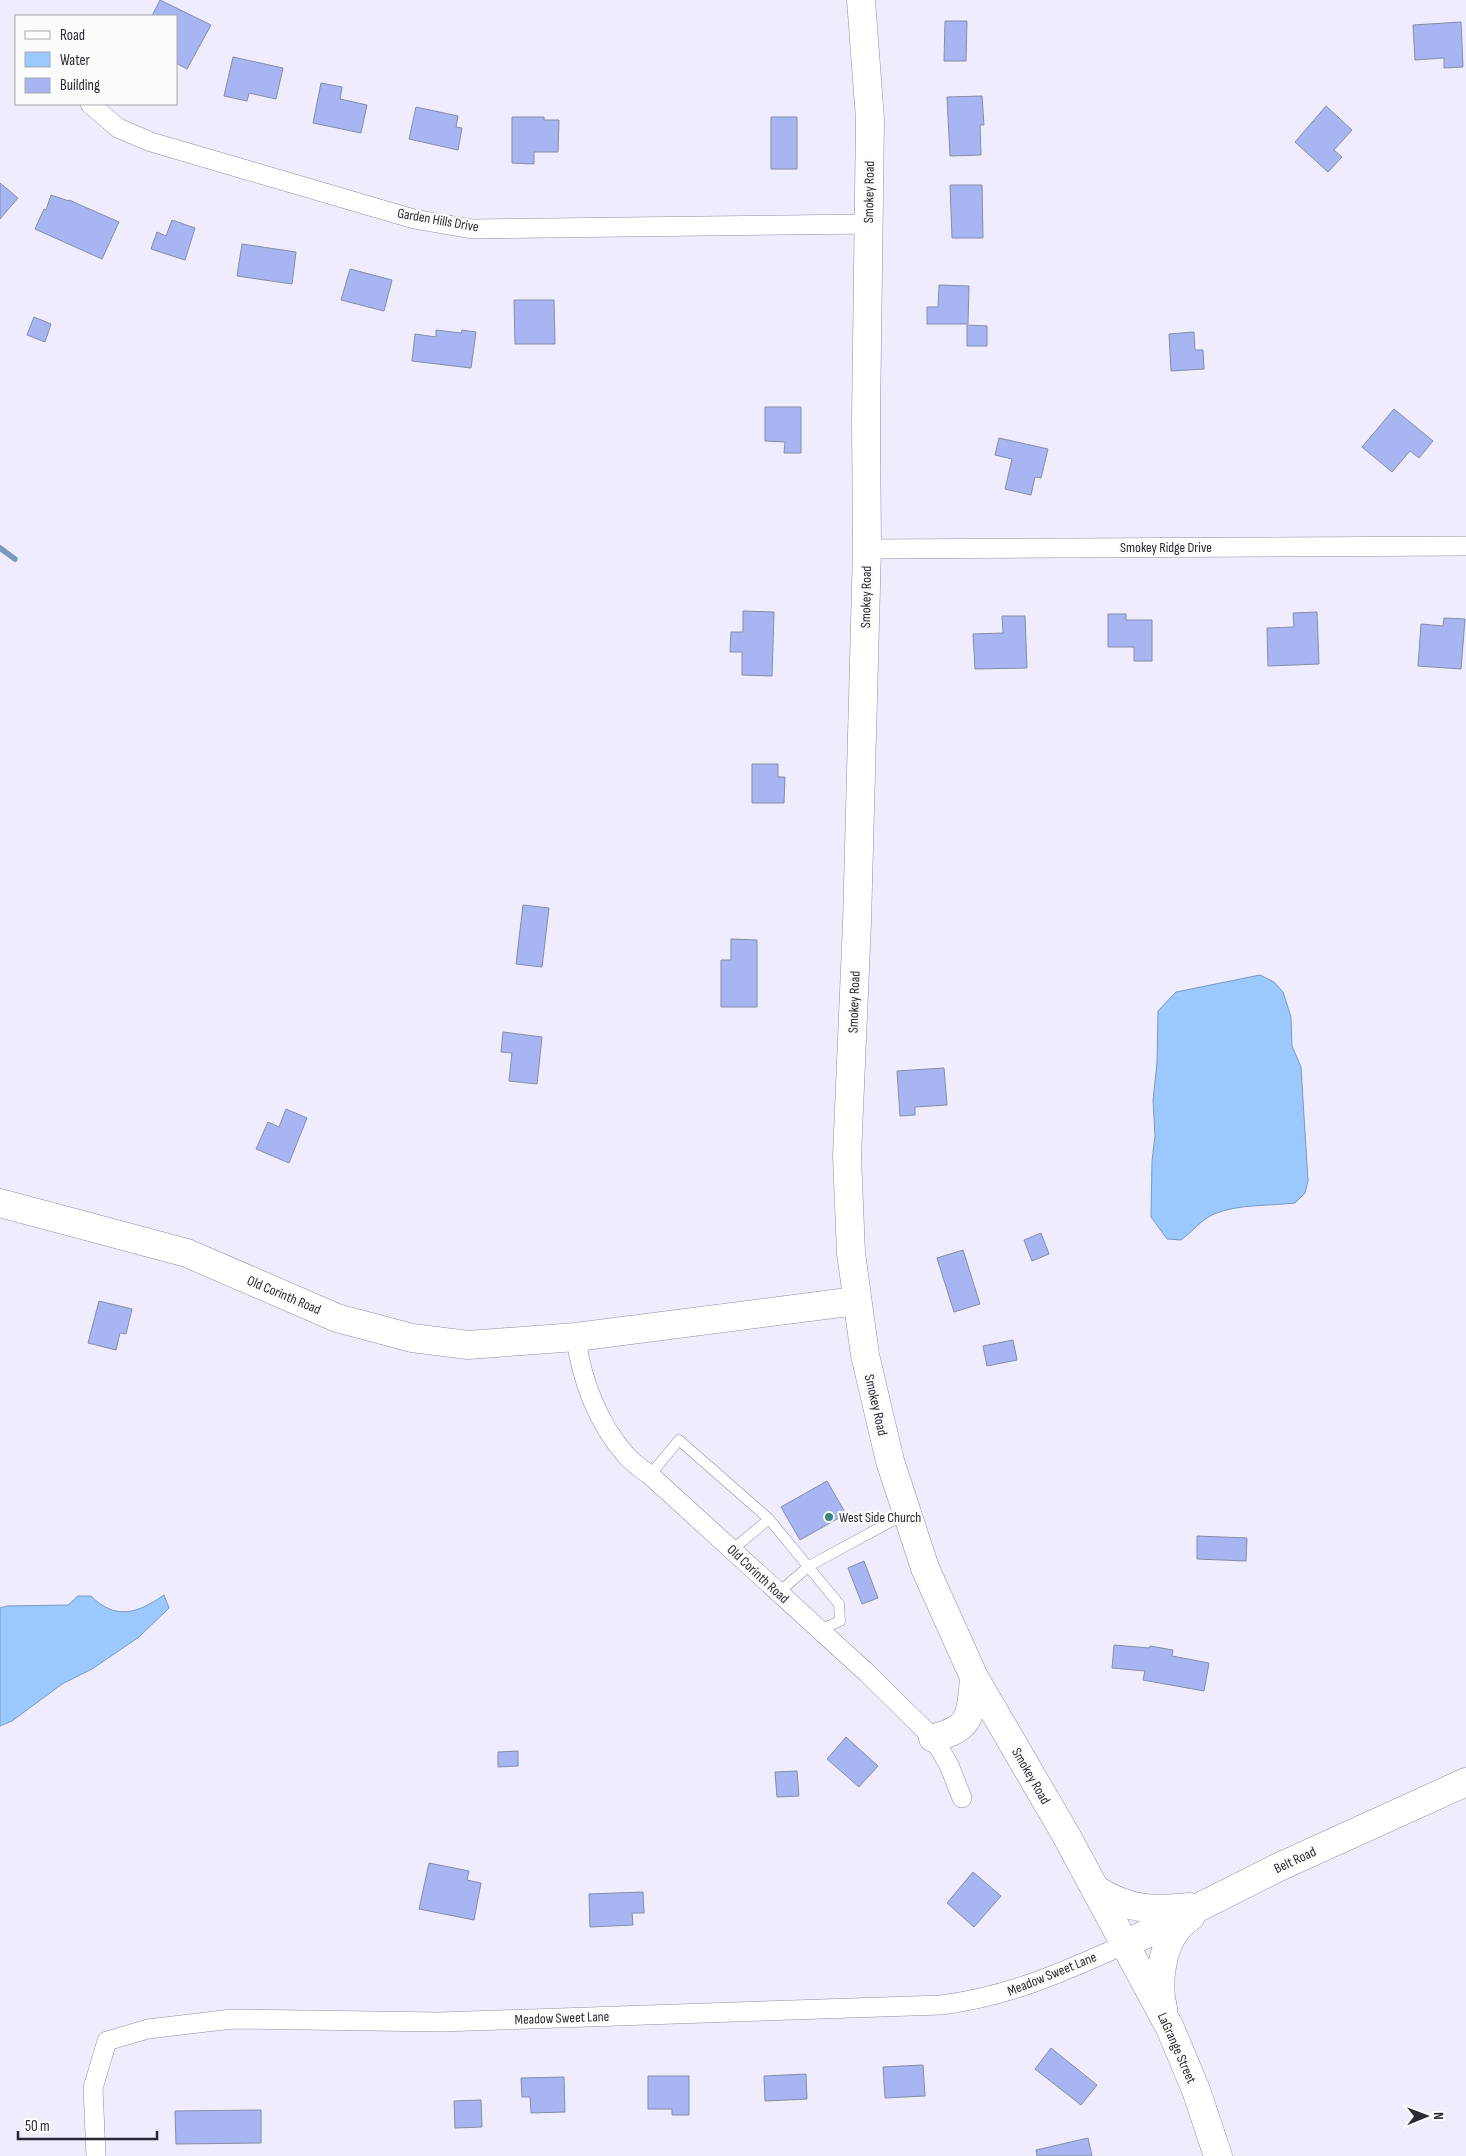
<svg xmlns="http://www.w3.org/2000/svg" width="1466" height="2156" viewBox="0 0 1466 2156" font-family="'Sofia Sans Condensed',sans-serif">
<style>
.water{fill:#9cc9fd;stroke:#7a99c1}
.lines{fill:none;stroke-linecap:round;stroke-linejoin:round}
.stream{stroke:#7a99c1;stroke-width:5.5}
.building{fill:#a7b6f2;stroke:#868da6}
.lane-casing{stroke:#918ca6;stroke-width:11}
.street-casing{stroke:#918ca6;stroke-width:20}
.secondary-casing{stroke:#918ca6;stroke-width:29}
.lane{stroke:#fff;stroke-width:10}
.street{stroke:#fff;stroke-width:19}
.secondary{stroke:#fff;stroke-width:28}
.poi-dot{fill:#3c8480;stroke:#fcfcfc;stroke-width:2}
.labels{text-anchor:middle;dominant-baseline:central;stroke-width:4.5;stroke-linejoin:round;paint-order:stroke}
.street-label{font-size:14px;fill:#2b2934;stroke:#fcfcfc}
.poi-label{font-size:14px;fill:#2b2934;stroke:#fcfcfc;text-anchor:start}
</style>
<rect width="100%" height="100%" fill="#efecfd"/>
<path class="water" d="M 1260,975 L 1274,982 L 1283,992 L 1291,1017 L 1292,1046 L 1301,1067 L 1308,1181 L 1305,1193 L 1295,1203 C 1269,1206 1238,1204 1214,1214 C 1201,1220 1192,1232 1181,1240 L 1167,1239 L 1151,1217 L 1152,1161 L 1155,1136 L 1153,1100 L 1157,1063 L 1158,1011 L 1176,992 Z
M 164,1595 L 169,1608 L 139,1637 L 92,1669 L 62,1684 L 12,1721 L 0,1726 L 0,1608 L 7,1606 L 68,1605 L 78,1596 L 91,1596 C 116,1621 138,1613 164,1595 Z"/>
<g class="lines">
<path class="stream" d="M 0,548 L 15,559"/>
</g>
<path class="building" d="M 160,0 L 211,25 L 187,69 L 176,63 L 176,16 L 152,16 Z
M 945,21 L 967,21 L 966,61 L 944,61 Z
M 1461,22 L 1463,67 L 1444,68 L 1444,58 L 1415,60 L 1413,25 Z
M 233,57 L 283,68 L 276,99 L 249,93 L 247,101 L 224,96 Z
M 321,83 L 342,87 L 340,99 L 367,105 L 361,133 L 313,123 Z
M 982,96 L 984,125 L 980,125 L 981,155 L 950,156 L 947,97 Z
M 1326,106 L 1352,130 L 1334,150 L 1342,157 L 1328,172 L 1295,142 Z
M 416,107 L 458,116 L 456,127 L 462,128 L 458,150 L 409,139 Z
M 512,117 L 544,117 L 544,120 L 559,120 L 558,152 L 534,152 L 534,164 L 512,163 Z
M 771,117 L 797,117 L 797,169 L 771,169 Z
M 0,183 L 18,198 L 0,219 Z
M 950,185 L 982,185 L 983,238 L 952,238 Z
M 51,195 L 69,201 L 69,200 L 119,222 L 102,259 L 35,229 L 44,209 L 46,210 Z
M 172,220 L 195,228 L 185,260 L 151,249 L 157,232 L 166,236 Z
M 242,244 L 296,252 L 292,284 L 237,276 Z
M 350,269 L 392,280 L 384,311 L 341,300 Z
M 939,285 L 969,286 L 968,324 L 927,324 L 927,307 L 938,307 Z
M 514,300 L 554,300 L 555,344 L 515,344 Z
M 34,317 L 51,324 L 45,342 L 27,335 Z
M 967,325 L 987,326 L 987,346 L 967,346 Z
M 436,330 L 461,333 L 462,330 L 476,332 L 471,368 L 412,361 L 415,334 L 436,337 Z
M 1194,332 L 1195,350 L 1203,350 L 1204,369 L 1171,371 L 1169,334 Z
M 765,407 L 801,407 L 801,453 L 784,453 L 785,442 L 765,441 Z
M 1394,409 L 1433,441 L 1419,458 L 1410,451 L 1392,472 L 1362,447 Z
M 999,438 L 1048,449 L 1041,478 L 1035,477 L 1031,495 L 1005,489 L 1012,459 L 995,455 Z
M 743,611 L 774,612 L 772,676 L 742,675 L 742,652 L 730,652 L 731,632 L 743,632 Z
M 1317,612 L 1319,664 L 1268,666 L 1267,628 L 1294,627 L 1293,613 Z
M 1108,614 L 1126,614 L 1126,620 L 1152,620 L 1152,661 L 1134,661 L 1134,647 L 1108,647 Z
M 1002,616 L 1025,616 L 1027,668 L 975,669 L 973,634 L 1003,633 Z
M 1444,618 L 1465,619 L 1461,669 L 1418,666 L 1421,624 L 1443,626 Z
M 752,764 L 778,764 L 778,777 L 785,777 L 784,803 L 752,803 Z
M 523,905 L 549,908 L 542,967 L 516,964 Z
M 731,939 L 757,940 L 757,1007 L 721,1007 L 721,960 L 731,960 Z
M 503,1032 L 542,1037 L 537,1084 L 509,1081 L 512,1053 L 501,1052 Z
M 944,1068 L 947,1105 L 915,1107 L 915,1115 L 900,1116 L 897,1071 Z
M 286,1109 L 307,1118 L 289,1163 L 256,1149 L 268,1122 L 279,1127 Z
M 1041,1233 L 1049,1254 L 1032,1261 L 1024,1240 Z
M 963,1250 L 980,1304 L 954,1312 L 937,1258 Z
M 99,1301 L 132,1309 L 126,1334 L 120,1333 L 116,1350 L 88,1343 Z
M 1013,1340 L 1017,1360 L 987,1366 L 983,1346 Z
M 827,1481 L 846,1514 L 800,1540 L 781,1507 Z
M 1197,1536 L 1247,1538 L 1246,1561 L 1197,1559 Z
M 864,1561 L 878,1598 L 862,1604 L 848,1568 Z
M 1114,1645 L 1149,1648 L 1150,1646 L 1173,1650 L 1172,1656 L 1209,1663 L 1204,1691 L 1143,1680 L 1145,1671 L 1112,1668 Z
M 846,1737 L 878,1766 L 859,1787 L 827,1759 Z
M 518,1751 L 518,1766 L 498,1767 L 498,1752 Z
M 797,1771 L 799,1796 L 777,1797 L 775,1772 Z
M 429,1863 L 469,1871 L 467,1880 L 481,1883 L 474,1920 L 419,1909 Z
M 973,1872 L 1001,1896 L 974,1927 L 947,1903 Z
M 643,1892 L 644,1913 L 632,1913 L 633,1925 L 590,1927 L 589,1894 Z
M 1051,2048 L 1097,2085 L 1081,2105 L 1035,2069 Z
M 923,2065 L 925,2096 L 885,2098 L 883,2067 Z
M 806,2074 L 807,2099 L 765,2101 L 764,2076 Z
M 648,2076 L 689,2076 L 689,2115 L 672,2115 L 672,2109 L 648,2109 Z
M 564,2077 L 565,2112 L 531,2113 L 530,2097 L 522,2097 L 521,2078 Z
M 481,2100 L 482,2127 L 455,2128 L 454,2101 Z
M 261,2110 L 261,2143 L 176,2144 L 175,2111 Z
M 1088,2138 L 1092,2156 L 1037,2156 L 1036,2150 Z"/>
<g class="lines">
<g class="lane-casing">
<path id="lane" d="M 650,1475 L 679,1440 L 769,1519 L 839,1604 L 840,1621 L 820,1630
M 732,1550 L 769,1519
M 778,1593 L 809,1566 L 905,1514"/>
</g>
<g class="street-casing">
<path id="street" d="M 90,104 L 118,128 L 151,142 L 414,219 L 472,229 L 869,224
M 867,549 L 1466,546
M 576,1337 C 581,1379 598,1424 626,1455 C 632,1463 642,1469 650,1475 L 867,1673 L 933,1738 L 949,1765 L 962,1798
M 96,2156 L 93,2088 L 107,2041 L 148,2029 L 232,2019 L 440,2022 L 941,2005 C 1011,1996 1063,1972 1126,1944"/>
</g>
<g class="secondary-casing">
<path id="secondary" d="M 861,0 L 870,119 L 866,420 L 867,549 L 857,922 L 847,1156 L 851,1253 L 865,1355 L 890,1461 L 925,1568 L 947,1617 L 974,1677 L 1066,1835 L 1170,2028 L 1196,2090 L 1218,2156
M 0,1203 L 187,1253 L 337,1318 L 412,1338 L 468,1345 L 576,1337 L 856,1301
M 933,1738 C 973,1729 971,1713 974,1677
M 1097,1890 C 1129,1910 1153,1911 1190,1907
M 1126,1944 L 1279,1867 L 1466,1782
M 1163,2008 C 1157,1985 1161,1949 1177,1929 C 1180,1924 1187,1920 1191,1916"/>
</g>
<use href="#lane" class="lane"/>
<use href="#street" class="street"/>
<use href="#secondary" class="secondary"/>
</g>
<circle class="poi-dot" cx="829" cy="1517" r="5"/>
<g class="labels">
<g class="street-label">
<text transform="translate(869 192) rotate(-89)">Smokey Road</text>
<text transform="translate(438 220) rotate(10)">Garden Hills Drive</text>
<text x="1166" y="547">Smokey Ridge Drive</text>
<text transform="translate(866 597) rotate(-89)">Smokey Road</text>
<text transform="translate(854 1002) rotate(-88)">Smokey Road</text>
<text transform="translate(284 1295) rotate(23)">Old Corinth Road</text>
<text transform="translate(876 1405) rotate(77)">Smokey Road</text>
<text transform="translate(758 1574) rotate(43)">Old Corinth Road</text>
<text transform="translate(1031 1776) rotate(60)">Smokey Road</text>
<text transform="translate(1295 1860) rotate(-25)">Belt Road</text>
<text transform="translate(1052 1974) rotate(-22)">Meadow Sweet Lane</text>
<text transform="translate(562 2018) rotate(-2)">Meadow Sweet Lane</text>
<text transform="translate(1177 2048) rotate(66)">LaGrange Street</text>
</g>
<g class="poi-label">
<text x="839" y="1517">West Side Church</text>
</g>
</g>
<rect x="15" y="15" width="162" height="90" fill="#fcfcfc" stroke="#a8a8ac"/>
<rect x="25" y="31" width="25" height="8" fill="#ffffff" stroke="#a8a8ac"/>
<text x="60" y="40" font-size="15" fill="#2b2934">Road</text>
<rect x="25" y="52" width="25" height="15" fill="#9cc9fd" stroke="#a8a8ac"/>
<text x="60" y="65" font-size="15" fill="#2b2934">Water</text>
<rect x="25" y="78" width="25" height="15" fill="#a7b6f2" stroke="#a8a8ac"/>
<text x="60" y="90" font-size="15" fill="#2b2934">Building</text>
<g transform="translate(1426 2116) rotate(89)" stroke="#fcfcfc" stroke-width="4" paint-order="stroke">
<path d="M0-4L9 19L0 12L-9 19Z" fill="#2b2934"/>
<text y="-8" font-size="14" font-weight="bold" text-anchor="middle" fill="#2b2934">N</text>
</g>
<path d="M18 2131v8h139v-8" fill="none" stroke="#2b2934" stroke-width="2.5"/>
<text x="25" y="2131" font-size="15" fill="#2b2934" stroke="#fcfcfc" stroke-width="4" paint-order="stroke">50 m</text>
</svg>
